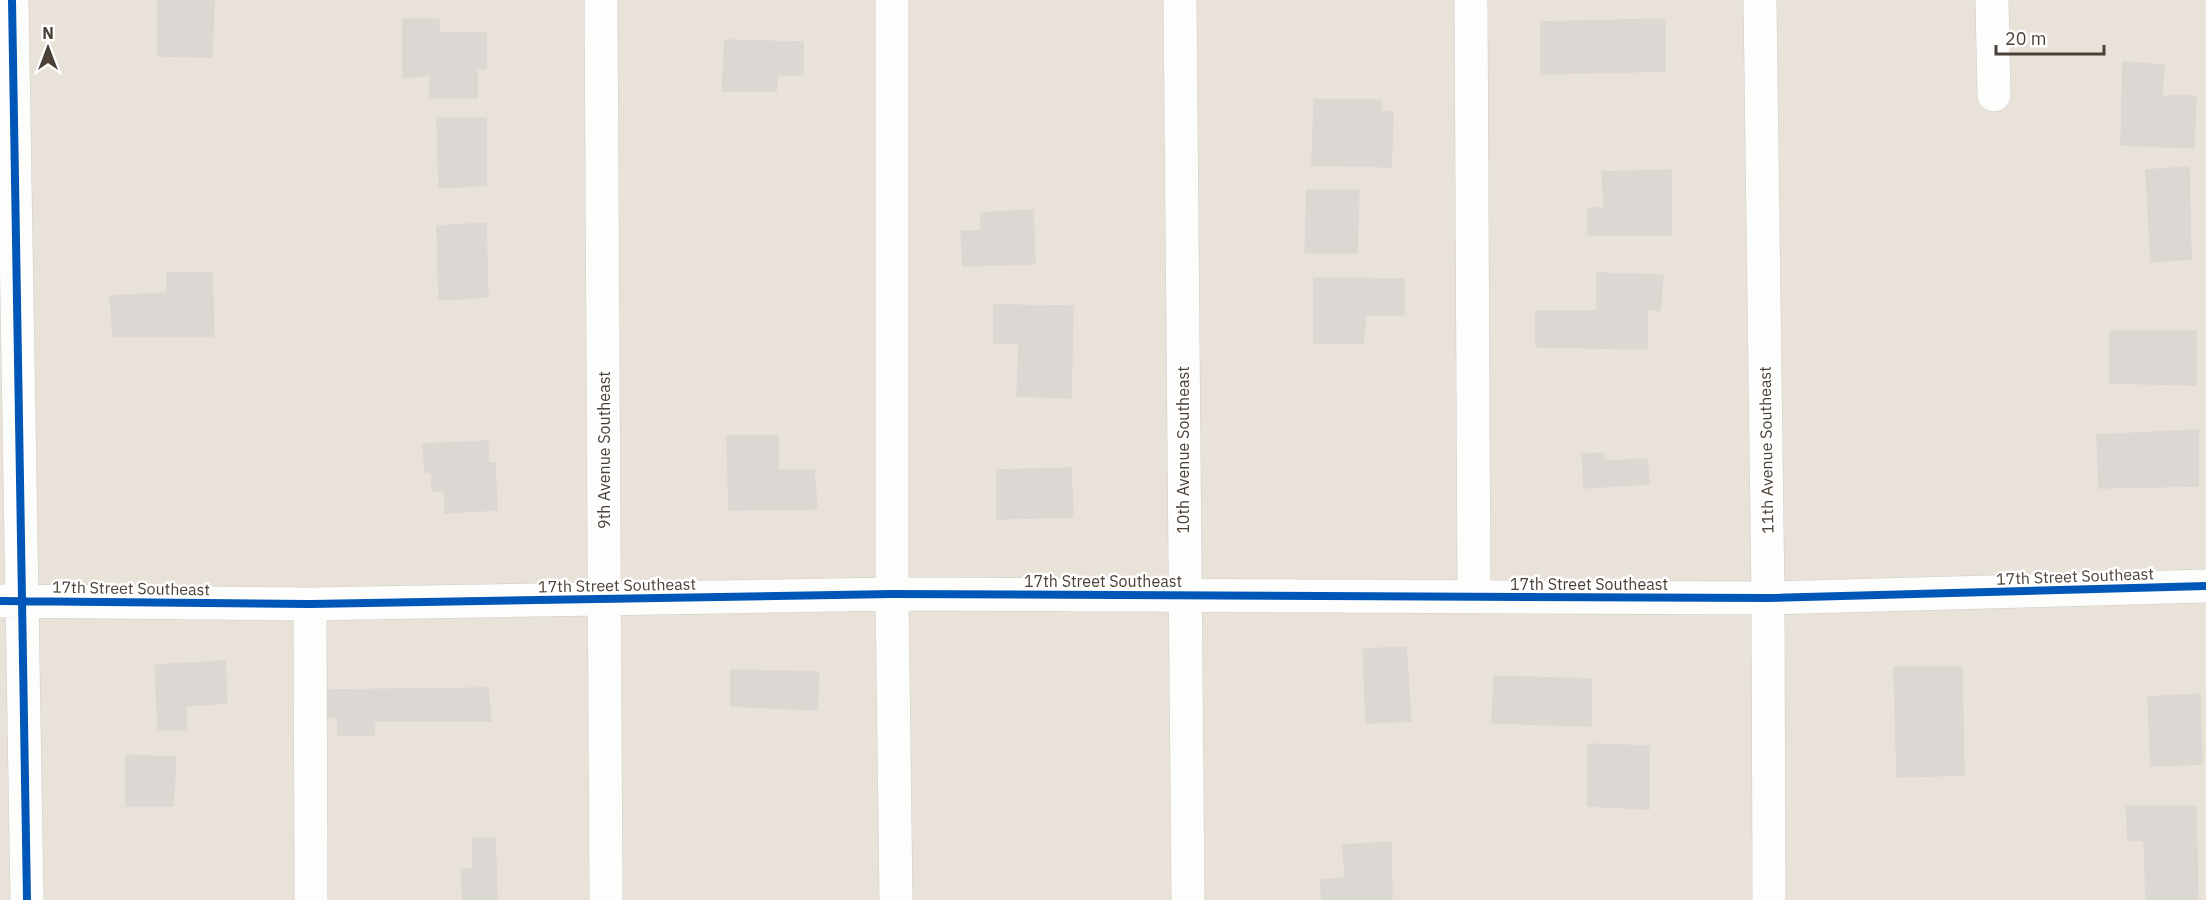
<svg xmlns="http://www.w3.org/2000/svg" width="2206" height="900" viewBox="0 0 2206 900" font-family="'IBM Plex Sans',sans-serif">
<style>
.residential{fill:#e8e2d9}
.building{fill:#dbd7d2;stroke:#dcd7d1;stroke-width:1.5}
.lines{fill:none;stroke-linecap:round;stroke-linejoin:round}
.minor-casing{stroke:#d0ccc8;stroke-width:34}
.minor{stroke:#fdfdfc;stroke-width:33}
.cycleway-casing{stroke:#fff;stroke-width:11}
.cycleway{stroke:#0057b8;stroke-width:8}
.labels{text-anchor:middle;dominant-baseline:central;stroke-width:5;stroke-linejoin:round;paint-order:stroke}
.street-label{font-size:16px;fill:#4b4136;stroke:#fff}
</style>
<rect width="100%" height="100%" fill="#f3f0ec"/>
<path class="residential" d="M 0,0 L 2206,0 L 2206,900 L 0,900 Z"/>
<path class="building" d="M 158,1 L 214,1 L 212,57 L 158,56 Z
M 403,19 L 439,19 L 439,33 L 486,33 L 486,69 L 477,69 L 477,98 L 430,98 L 430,75 L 403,78 Z
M 1665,19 L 1665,71 L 1541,74 L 1541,22 Z
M 725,40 L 803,42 L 803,75 L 778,75 L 776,91 L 722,91 Z
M 2123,62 L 2164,65 L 2162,96 L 2196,96 L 2194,148 L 2121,145 Z
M 1314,100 L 1381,100 L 1381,112 L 1393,112 L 1391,167 L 1312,165 Z
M 437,118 L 486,118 L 486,185 L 439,188 Z
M 2189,167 L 2191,259 L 2151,262 L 2146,170 Z
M 1671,170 L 1671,235 L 1588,235 L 1588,208 L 1604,208 L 1602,172 Z
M 1307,190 L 1359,190 L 1357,253 L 1305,253 Z
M 1033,210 L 1035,264 L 963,266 L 961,231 L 981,231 L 981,213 Z
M 486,223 L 488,297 L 439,300 L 437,226 Z
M 167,273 L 212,273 L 214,336 L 113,336 L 110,296 L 167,293 Z
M 1597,273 L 1663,275 L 1660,311 L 1647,309 L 1647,349 L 1536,347 L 1536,311 L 1597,311 Z
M 1314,278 L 1404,279 L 1404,315 L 1366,315 L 1363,343 L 1314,343 Z
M 994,305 L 1073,306 L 1071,398 L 1017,396 L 1019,343 L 994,343 Z
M 2110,331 L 2196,331 L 2196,385 L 2110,383 Z
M 2198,430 L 2198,486 L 2099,488 L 2097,435 Z
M 727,436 L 778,436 L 778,470 L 814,470 L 817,509 L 729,510 Z
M 488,441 L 488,463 L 495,463 L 497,510 L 445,513 L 445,491 L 432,491 L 432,472 L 425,472 L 423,444 Z
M 1604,453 L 1604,461 L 1647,459 L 1649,484 L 1584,488 L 1582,454 Z
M 1071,468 L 1073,517 L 997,519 L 997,470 Z
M 1406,647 L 1411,721 L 1366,723 L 1363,649 Z
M 225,661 L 227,703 L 185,706 L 187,730 L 158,730 L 155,665 Z
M 1894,667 L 1962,667 L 1964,775 L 1897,777 Z
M 731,670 L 819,672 L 817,710 L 731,706 Z
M 1494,676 L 1591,679 L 1591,726 L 1492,723 Z
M 488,688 L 491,721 L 374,721 L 374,735 L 338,735 L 338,717 L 326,717 L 326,690 Z
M 2200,694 L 2202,764 L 2151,766 L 2148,697 Z
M 1588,744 L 1649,746 L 1649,809 L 1588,806 Z
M 126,755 L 176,757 L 173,806 L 126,806 Z
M 2126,806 L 2196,806 L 2198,900 L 2146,900 L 2144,840 L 2128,840 Z
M 473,838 L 495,838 L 497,900 L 463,900 L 461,869 L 473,869 Z
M 1391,842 L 1392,900 L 1322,900 L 1320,880 L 1345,878 L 1343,845 Z"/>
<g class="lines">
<g class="minor-casing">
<path id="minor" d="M 12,0 L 27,900
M 601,0 L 606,900
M 892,0 L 892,594 L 896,900
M 1180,0 L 1188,900
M 1471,0 L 1474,596
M 1760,0 L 1768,598 L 1769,900
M 1992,0 L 1994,95
M 0,601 L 310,604 L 892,594 L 1768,598 L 2206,586
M 310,604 L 311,900"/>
</g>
<use href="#minor" class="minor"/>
<g class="cycleway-casing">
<path id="cycleway" d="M 12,0 L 27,900
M 0,601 L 310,604 L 892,594 L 1768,598 L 2206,586"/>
</g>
<use href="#cycleway" class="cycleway"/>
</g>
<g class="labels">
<g class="street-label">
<text transform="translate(604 450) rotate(-90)">9th Avenue Southeast</text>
<text transform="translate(1183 450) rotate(-90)">10th Avenue Southeast</text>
<text transform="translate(1766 450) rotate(-91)">11th Avenue Southeast</text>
<text transform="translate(2075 576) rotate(-2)">17th Street Southeast</text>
<text x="1103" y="581">17th Street Southeast</text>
<text x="1589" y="584">17th Street Southeast</text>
<text transform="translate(617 585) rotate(-1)">17th Street Southeast</text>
<text transform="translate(131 588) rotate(1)">17th Street Southeast</text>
</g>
</g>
<g transform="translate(48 48)" stroke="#ffffff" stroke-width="4.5" paint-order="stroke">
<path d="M0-4.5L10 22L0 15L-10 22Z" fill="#4b4136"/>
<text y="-9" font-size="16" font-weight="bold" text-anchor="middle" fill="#4b4136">N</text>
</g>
<path d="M1996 45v9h108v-9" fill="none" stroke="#4b4136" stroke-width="3"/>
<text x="2005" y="45" font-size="18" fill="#4b4136" stroke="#ffffff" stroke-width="4.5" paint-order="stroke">20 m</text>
</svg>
